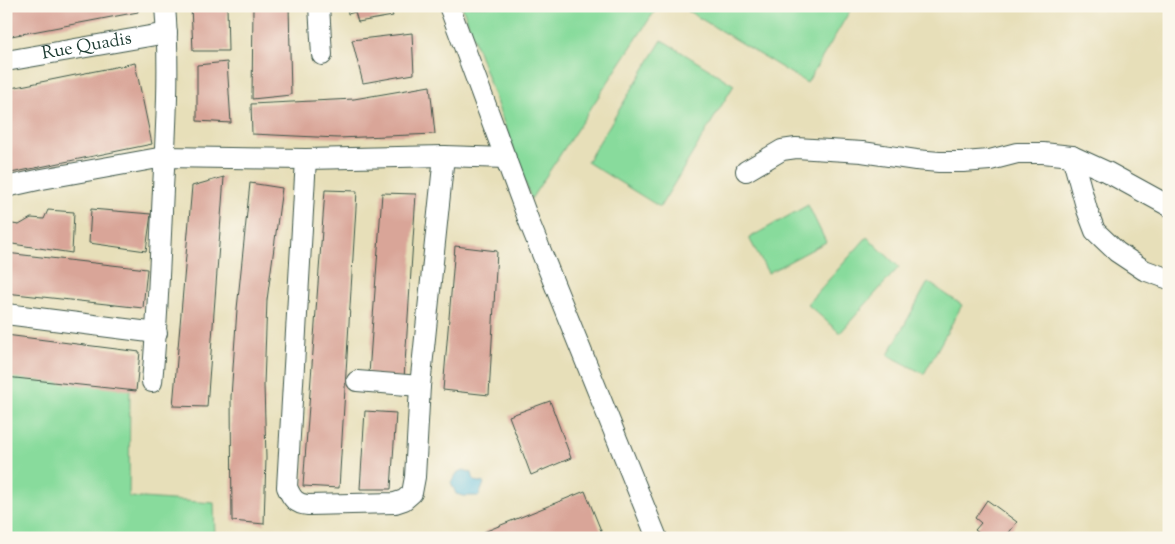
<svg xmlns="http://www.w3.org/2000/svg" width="1175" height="544" viewBox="0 0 1175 544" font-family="'Sorts Mill Goudy',serif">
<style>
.green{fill:#88db9c;stroke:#548c68}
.water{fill:#5ebedc;stroke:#3e7e88}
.building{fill:#d9a598}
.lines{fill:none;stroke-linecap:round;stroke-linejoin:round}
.minor-casing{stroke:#3d5548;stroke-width:22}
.minor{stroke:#fff;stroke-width:20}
.labels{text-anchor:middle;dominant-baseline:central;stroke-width:4;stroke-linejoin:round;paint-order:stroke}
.street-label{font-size:18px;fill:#1f3d34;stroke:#fbf7ec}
</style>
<rect width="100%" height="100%" fill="#fbf7ec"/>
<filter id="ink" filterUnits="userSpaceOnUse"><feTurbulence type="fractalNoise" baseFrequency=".02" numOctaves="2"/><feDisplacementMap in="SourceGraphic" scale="10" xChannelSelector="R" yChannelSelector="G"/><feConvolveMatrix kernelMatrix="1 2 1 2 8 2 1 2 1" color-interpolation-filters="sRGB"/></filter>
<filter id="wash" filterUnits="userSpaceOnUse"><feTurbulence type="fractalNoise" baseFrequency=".0096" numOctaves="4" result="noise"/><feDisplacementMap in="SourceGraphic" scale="20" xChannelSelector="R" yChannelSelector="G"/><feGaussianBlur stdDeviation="1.12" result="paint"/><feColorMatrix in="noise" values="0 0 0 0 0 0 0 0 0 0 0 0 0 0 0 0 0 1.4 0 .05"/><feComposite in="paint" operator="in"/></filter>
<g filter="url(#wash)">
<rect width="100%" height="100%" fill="#e7dfb9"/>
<path class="green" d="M 462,6 L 658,6 L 531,199 Z
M 691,6 L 847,6 L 851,9 L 807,83 L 688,11 Z
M 662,40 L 734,85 L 660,207 L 587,162 Z
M 808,205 L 826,242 L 768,273 L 749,238 Z
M 867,237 L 899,267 L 840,333 L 807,304 Z
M 928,282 L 962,305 L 924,374 L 888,355 Z
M 6,367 L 130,383 L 129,497 L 214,503 L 215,538 L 6,538 Z"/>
<path class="water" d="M 464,470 L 472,473 L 474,481 L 484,483 L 479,496 L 464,496 L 456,494 L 451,482 L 458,472 Z"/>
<g id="blocks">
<path class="building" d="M 6,6 L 137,6 L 138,12 L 6,37 Z
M 191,6 L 227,6 L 228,51 L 193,51 Z
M 253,6 L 289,6 L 291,95 L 252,99 Z
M 347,6 L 389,6 L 393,16 L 358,22 L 355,12 L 348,14 Z
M 412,33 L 414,74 L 363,83 L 352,40 Z
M 227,62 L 231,123 L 197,121 L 197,65 Z
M 135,63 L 152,144 L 6,174 L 6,89 Z
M 430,86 L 435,134 L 338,138 L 252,134 L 251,104 L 354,99 Z
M 224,177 L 207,407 L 173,406 L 192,186 Z
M 250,183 L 282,188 L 267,300 L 264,385 L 266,458 L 264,524 L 232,521 L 231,397 L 237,309 Z
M 325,190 L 357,191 L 339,488 L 303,486 Z
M 382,193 L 416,194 L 404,379 L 369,374 Z
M 91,209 L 151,214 L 146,251 L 89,243 Z
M 48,210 L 74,212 L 72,253 L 6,243 L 6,223 L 19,225 L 31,218 L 44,219 Z
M 455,246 L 497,251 L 489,395 L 443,390 Z
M 6,253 L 147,269 L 143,308 L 6,293 Z
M 6,335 L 140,352 L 136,391 L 6,377 Z
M 550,401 L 571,458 L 531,475 L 509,416 Z
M 365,411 L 396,413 L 391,489 L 360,489 Z
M 585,491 L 604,538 L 487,538 L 484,532 Z
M 987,500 L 1017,522 L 1005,538 L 1000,538 L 995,534 L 993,538 L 985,538 L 975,530 L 981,523 L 975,518 Z"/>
</g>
</g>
<g filter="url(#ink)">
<use href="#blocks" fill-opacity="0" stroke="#3d5548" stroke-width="1"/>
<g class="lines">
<g class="minor-casing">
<g id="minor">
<path d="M 319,6 L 322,55"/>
<path d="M 449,6 L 530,224 L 657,538"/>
<path id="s1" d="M 6,61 L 167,33"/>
<path d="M 1072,156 L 1087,210 L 1095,231 L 1117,252 L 1144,270 L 1169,279"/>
<path d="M 306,159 L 287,487 C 292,499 296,504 308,505 L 395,503 L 404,500 L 412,493 L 415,477 L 420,386 L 444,156"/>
<path d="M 746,171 L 782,150 L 796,148 L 862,152 L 916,160 L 939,162 L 963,162 L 990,160 L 1017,153 L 1043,153 L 1072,156 L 1107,172 L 1169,206"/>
<path d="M 6,187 L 42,179 L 164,157 L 306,159 L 444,156 L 506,158"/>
<path d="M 6,314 L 157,333"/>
<path d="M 357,381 L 420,386"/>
<path d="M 152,382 C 158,318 160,253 163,189 C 166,128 170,67 165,6"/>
</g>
</g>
<use href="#minor" class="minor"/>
</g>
</g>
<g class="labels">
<g class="street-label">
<text stroke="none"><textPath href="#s1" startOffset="82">Rue Quadis</textPath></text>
</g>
</g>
<rect width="1175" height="544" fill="none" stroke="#fbf7ec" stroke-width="25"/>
</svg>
